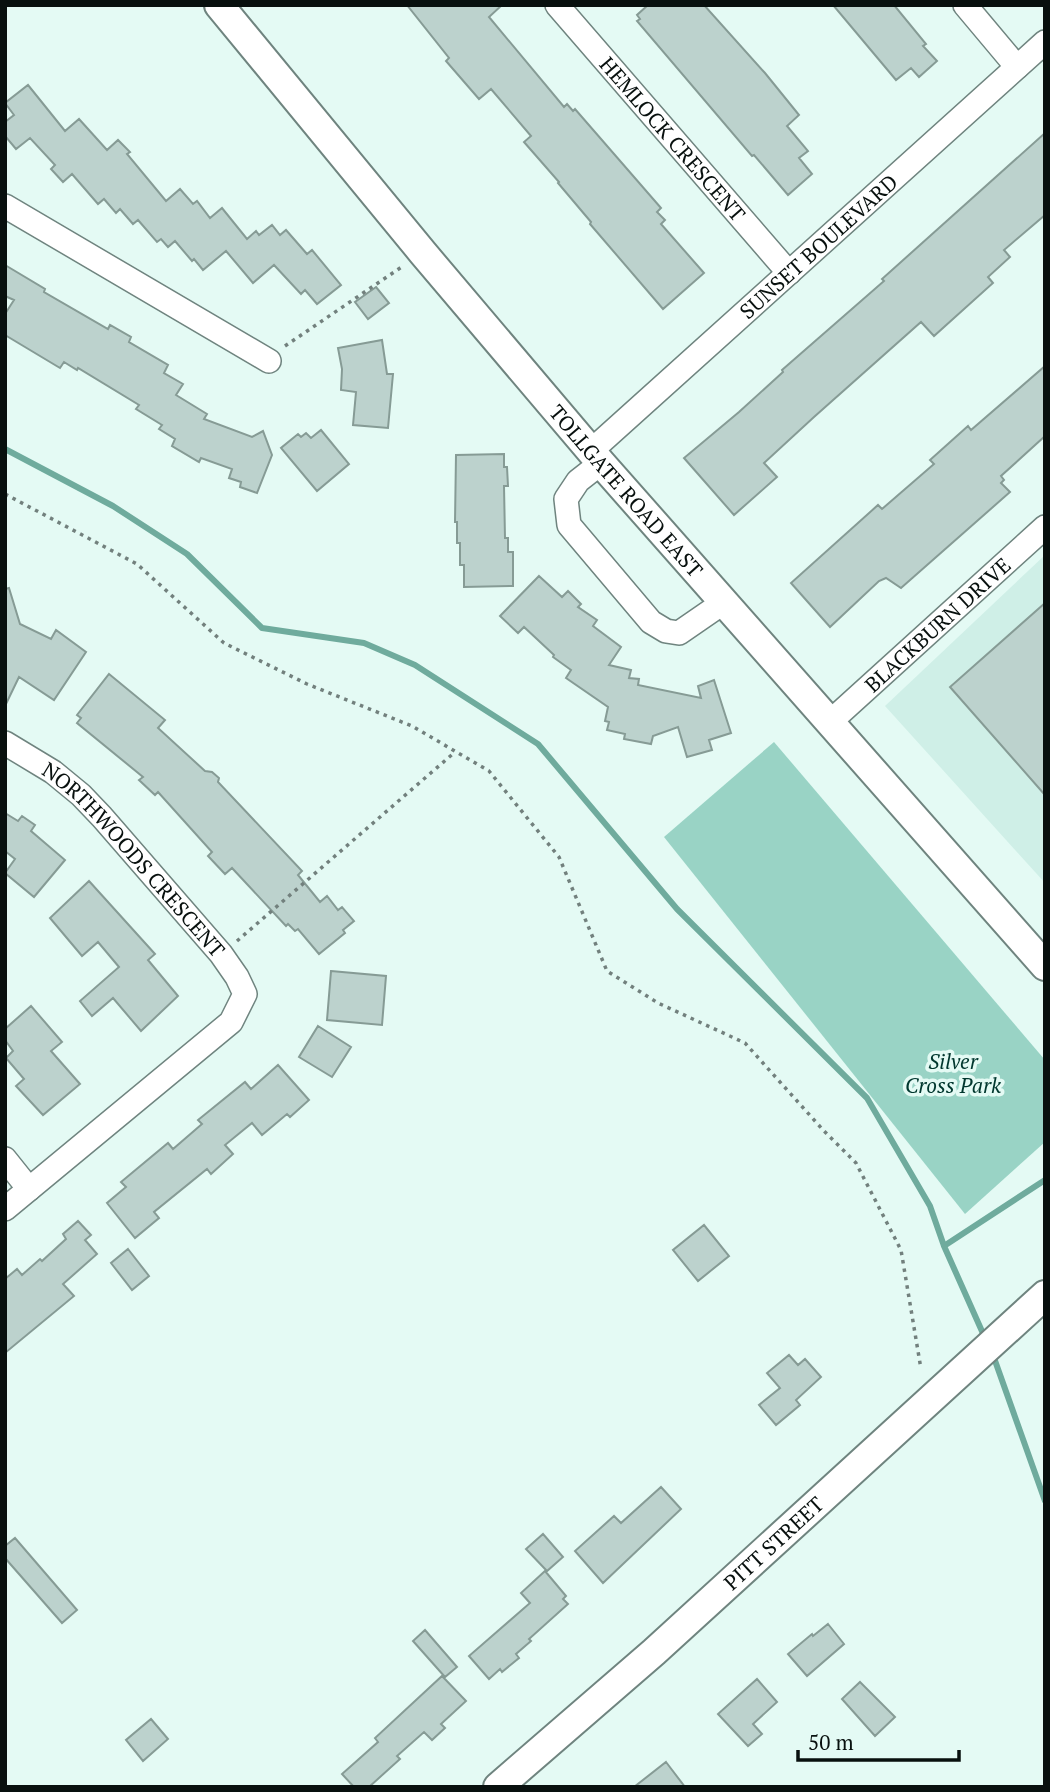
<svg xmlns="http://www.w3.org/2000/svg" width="1050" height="1792" viewBox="0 0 1050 1792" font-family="'PT Serif',serif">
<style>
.built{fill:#cfefe7}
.green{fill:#99d3c5}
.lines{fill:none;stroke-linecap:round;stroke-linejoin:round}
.stream{stroke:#6fab9d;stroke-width:6}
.building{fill:#bcd2cd;stroke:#869b95;stroke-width:2}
.minor-casing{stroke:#6f847f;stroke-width:26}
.tertiary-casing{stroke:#6f847f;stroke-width:32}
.path{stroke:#72807d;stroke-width:3.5;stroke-dasharray:3.5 5;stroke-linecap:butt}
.minor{stroke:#fff;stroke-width:23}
.tertiary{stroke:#fff;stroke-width:28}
.labels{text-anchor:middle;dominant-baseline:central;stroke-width:7;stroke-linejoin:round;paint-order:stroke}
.street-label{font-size:21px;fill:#08100e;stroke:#e4faf4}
.park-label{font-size:21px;font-style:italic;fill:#00372e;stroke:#e4faf4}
</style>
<rect width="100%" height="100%" fill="#e4faf4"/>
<path class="built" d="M 1045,555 L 1045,883 L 885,706 Z"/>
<path class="green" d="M 774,742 L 1045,1060 L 1045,1142 L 965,1214 L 664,837 Z"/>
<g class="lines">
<path class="stream" d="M 5,449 L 113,506 L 187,554 L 262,628 L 364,643 L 415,665 L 538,744 L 677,909 L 867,1098 L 930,1206 L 944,1246 L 985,1338
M 944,1246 L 1045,1180
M 993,1355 L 1045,1501"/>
</g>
<path class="building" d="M 407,5 L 502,5 L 489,17 L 564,107 L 567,104 L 573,111 L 575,109 L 661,208 L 657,212 L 665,220 L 661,224 L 704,273 L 663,309 L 590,224 L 591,222 L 558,183 L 559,182 L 524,142 L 531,136 L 491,89 L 479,99 L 446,61 L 449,58 Z
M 648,5 L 704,5 L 765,73 L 799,115 L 787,126 L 808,151 L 799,158 L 812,174 L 788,195 L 754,155 L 752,156 L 637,21 L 640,19 L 637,15 Z
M 833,5 L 894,5 L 926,44 L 923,46 L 937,61 L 919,77 L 911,68 L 896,80 Z
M 28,85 L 65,131 L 79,119 L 107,150 L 118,140 L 130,152 L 127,154 L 166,201 L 180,189 L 193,204 L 197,201 L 210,218 L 222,208 L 247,239 L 256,231 L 259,235 L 272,225 L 280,235 L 286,230 L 307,254 L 312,250 L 341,285 L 317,304 L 305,290 L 301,294 L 274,265 L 253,283 L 226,251 L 203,270 L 194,259 L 192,261 L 175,241 L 168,247 L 161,239 L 157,242 L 138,220 L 133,224 L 120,209 L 116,213 L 104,199 L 98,204 L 72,174 L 63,182 L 51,169 L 55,165 L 30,138 L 16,149 L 5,136 L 5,122 L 14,115 L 5,103 Z
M 1045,133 L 1045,215 L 1004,250 L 1010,257 L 988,277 L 993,283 L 934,336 L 921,322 L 814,417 L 764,463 L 777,477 L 734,515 L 684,458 L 739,412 L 783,372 L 782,370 L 884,281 L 882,279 Z
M 5,265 L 45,289 L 44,292 L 108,329 L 110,325 L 131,337 L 129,342 L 168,365 L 164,373 L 183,384 L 176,395 L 207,414 L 204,419 L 252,437 L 263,431 L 272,455 L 257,493 L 240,487 L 241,482 L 229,478 L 232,469 L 201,458 L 199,462 L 172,446 L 175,439 L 159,429 L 162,425 L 136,409 L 139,405 L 78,368 L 77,370 L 64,362 L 60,368 L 5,335 L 5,314 L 14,300 L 5,296 Z
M 376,287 L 389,303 L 368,319 L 355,302 Z
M 382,340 L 387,374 L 393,374 L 388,428 L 353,425 L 356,392 L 341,390 L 342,369 L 338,348 Z
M 1045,366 L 1045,436 L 1001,476 L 1004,480 L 1001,483 L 1010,492 L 901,588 L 886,578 L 879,581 L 830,627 L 791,583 L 878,505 L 882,509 L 934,464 L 930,460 L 968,426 L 971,430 Z
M 321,430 L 349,464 L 317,491 L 281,448 L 298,434 L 301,437 L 306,433 L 311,438 Z
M 504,454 L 504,467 L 507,467 L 508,486 L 504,486 L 505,538 L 508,538 L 508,552 L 513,552 L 513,586 L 464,587 L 464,565 L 460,565 L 460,543 L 457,543 L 457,522 L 455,522 L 456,455 Z
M 539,576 L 562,597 L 568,591 L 581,604 L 578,607 L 597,620 L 593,626 L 621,647 L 609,665 L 631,670 L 629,678 L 639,679 L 638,685 L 701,698 L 698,686 L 714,680 L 731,733 L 709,740 L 712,750 L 687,757 L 678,727 L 653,736 L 651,744 L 624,739 L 625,734 L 607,730 L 609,722 L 605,721 L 608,707 L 566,678 L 571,670 L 553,657 L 554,655 L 524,627 L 518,633 L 500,616 Z
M 9,588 L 20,624 L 51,639 L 56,630 L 86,652 L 54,700 L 19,677 L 5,706 L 5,589 Z
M 1045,603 L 1045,795 L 950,687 Z
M 109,674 L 165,720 L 158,728 L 205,771 L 212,772 L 219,778 L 218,782 L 302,871 L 298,875 L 320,902 L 327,896 L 338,910 L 342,907 L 354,921 L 343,930 L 345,933 L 319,954 L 298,929 L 295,931 L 288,924 L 286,926 L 232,868 L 225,874 L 208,856 L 212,852 L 158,792 L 155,795 L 139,780 L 143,777 L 77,723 L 81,718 L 77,715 Z
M 5,813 L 18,821 L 22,816 L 35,825 L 31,831 L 65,860 L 34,897 L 5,873 L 15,859 L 5,851 Z
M 89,881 L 155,954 L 148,960 L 178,996 L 141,1031 L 113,998 L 92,1016 L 80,1001 L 119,967 L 98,942 L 82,956 L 50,918 Z
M 331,971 L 386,976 L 382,1025 L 327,1020 Z
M 31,1006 L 62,1042 L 51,1051 L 80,1084 L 43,1115 L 16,1086 L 24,1079 L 6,1058 L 13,1051 L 5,1040 L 5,1029 Z
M 318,1026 L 351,1047 L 332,1077 L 299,1057 Z
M 278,1065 L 309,1100 L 290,1117 L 287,1114 L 262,1135 L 252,1123 L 225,1145 L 233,1154 L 211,1174 L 207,1169 L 154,1212 L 159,1218 L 135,1238 L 107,1203 L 126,1187 L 121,1182 L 168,1143 L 173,1149 L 202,1124 L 198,1120 L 245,1082 L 251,1089 Z
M 78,1221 L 91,1235 L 85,1240 L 97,1254 L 63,1284 L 74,1296 L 5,1353 L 5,1279 L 17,1269 L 22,1275 L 40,1259 L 42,1261 L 66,1239 L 63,1234 Z
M 704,1225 L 729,1256 L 698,1281 L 673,1250 Z
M 128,1249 L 149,1276 L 132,1290 L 111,1263 Z
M 789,1355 L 798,1365 L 805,1359 L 821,1377 L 796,1400 L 800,1405 L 776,1425 L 759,1405 L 780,1388 L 767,1373 Z
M 661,1487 L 681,1509 L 603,1583 L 575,1551 L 614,1516 L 621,1523 Z
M 543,1534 L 563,1557 L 547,1571 L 526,1549 Z
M 15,1538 L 77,1610 L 62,1623 L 5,1558 L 5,1546 Z
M 545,1571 L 566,1596 L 563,1599 L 568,1604 L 529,1639 L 531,1641 L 516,1654 L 519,1658 L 502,1672 L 500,1669 L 489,1679 L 469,1656 L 530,1603 L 521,1593 Z
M 828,1624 L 844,1644 L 807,1676 L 788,1654 L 812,1634 L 813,1636 Z
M 425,1630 L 457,1667 L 445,1677 L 413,1641 Z
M 442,1676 L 466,1701 L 441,1724 L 445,1728 L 432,1740 L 424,1732 L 397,1756 L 400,1759 L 369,1787 L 354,1787 L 342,1774 L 378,1742 L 375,1738 Z
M 757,1679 L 777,1702 L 753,1724 L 762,1734 L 748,1746 L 718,1714 Z
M 860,1682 L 895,1717 L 875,1736 L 842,1699 Z
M 151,1719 L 168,1739 L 143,1761 L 126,1740 Z
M 666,1762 L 685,1787 L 634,1787 Z"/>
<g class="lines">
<g class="minor-casing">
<g id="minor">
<path id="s1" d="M 557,5 L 789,273"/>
<path d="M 965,5 L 1017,67"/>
<path d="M 5,206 L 269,361"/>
<path id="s2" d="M 591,451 L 1045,42"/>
<path d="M 601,463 L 578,481 L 566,499 L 569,525 L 651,622 L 666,631 L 679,633 L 724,602"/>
<path id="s3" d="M 830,722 L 1045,527"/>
<path id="s4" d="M 5,743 L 53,772 L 81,795 L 102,817 L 221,954 L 237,977 L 245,994 L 231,1022 L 5,1209"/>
<path d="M 5,1159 L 29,1189"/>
</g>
</g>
<g class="tertiary-casing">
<g id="tertiary">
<path id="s5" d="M 219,5 L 423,253 L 601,463 L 1045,966"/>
<path id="s6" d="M 498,1787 L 654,1652 L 1045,1295"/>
</g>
</g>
<path class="path" d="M 285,346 L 403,266
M 5,494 L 137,564 L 224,643 L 307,684 L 412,726 L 489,771 L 559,857 L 607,971 L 658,1003 L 745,1043 L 824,1131 L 856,1163 L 901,1250 L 921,1369
M 237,941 L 455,752"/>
<use href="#minor" class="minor"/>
<use href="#tertiary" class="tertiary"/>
</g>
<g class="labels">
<g class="street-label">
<text stroke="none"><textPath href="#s1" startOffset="177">HEMLOCK CRESCENT</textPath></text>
<text stroke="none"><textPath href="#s2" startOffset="306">SUNSET BOULEVARD</textPath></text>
<text stroke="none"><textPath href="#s5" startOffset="634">TOLLGATE ROAD EAST</textPath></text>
<text stroke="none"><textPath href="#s3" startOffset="145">BLACKBURN DRIVE</textPath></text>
<text stroke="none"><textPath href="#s4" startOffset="175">NORTHWOODS CRESCENT</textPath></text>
<text stroke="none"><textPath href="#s6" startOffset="368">PITT STREET</textPath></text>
</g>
<g class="park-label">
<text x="953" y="1061">Silver<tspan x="953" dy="24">Cross Park</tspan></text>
</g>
</g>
<rect width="1050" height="1792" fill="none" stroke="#08100e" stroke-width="14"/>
<path d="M798 1750v10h161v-10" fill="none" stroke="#08100e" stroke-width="3.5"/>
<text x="808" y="1750" font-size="21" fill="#08100e" stroke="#e4faf4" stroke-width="5" paint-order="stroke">50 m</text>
</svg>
